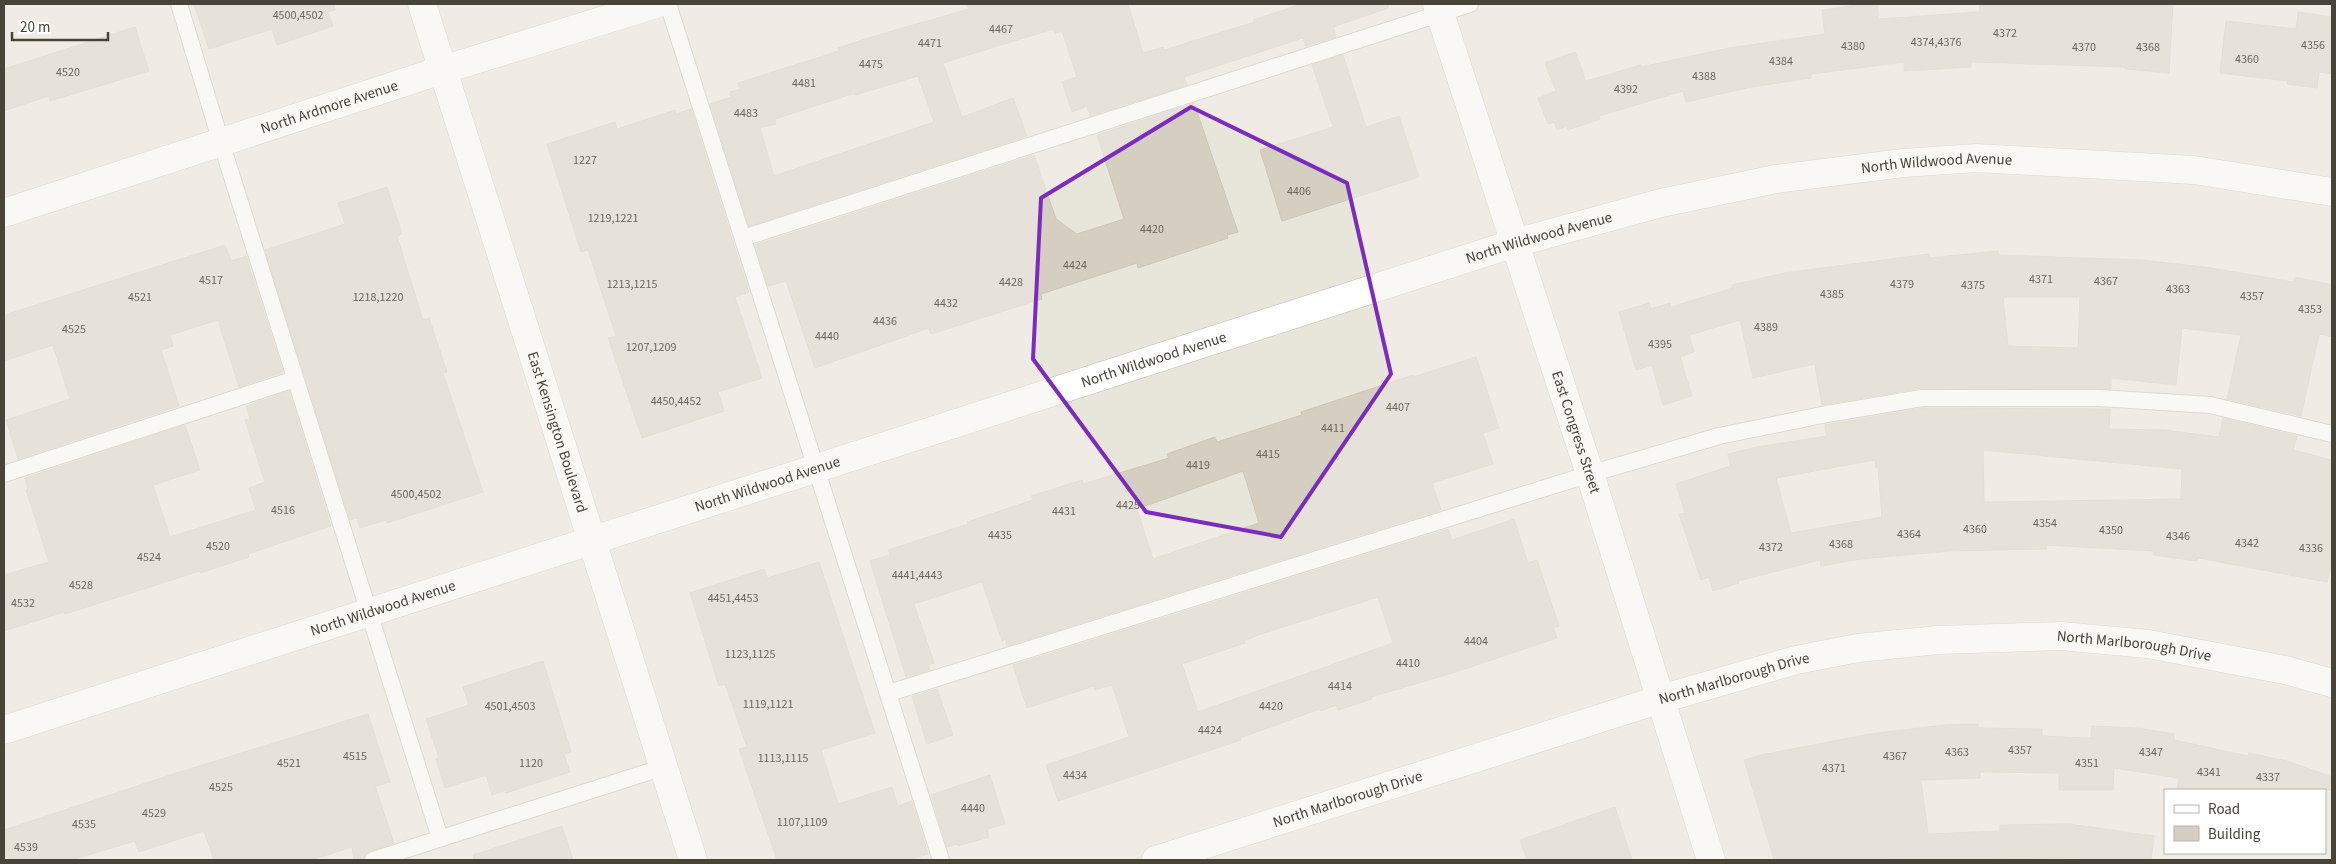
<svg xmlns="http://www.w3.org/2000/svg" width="2336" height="864" viewBox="0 0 2336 864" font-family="'Source Sans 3',sans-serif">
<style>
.residential{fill:#e8e5db;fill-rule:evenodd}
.building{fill:#d5cfc2;stroke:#cfc7b6;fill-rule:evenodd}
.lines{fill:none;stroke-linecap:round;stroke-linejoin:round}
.service-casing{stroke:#bfbbaf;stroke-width:18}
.minor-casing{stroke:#bfbbaf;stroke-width:29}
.service{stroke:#fff;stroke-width:16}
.minor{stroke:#fff;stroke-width:28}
.marked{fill:none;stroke:#7b2cbf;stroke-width:4;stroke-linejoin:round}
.labels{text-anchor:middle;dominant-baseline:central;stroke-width:4.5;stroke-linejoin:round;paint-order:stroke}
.number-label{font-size:12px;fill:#6b675c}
.street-label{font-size:15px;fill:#48443a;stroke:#fff}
</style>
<rect width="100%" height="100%" fill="#f5f3ec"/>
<path class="residential" d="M 4,4 L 2332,4 L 2332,860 L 4,860 ZM 2165,790 L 2325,790 L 2325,853 L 2165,853 Z"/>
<path class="building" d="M 194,4 L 334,4 L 335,10 L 328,12 L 333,26 L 277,45 L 272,29 L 209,49 Z
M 967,4 L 1128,4 L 1143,53 L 1163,47 L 1164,50 L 1254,22 L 1253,20 L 1302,4 L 1388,4 L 1388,8 L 1333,27 L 1336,37 L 1306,46 L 1303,38 L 1263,51 L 1184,77 L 1187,85 L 1090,116 L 1087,106 L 1072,112 L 1062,82 L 1077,77 L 1062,31 L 1055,33 L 1053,29 L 943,63 L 962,117 L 1013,98 L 1027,136 L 749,226 L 710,104 L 731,97 L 730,92 L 740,89 L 738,83 L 839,51 L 838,48 L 868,38 L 969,9 ZM 918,76 L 934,122 L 774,176 L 760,128 L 776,124 L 775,119 L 855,93 L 855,95 Z
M 1850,4 L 1877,4 L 1879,19 L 1979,12 L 1980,4 L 2173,4 L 2169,73 L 2125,69 L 2125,67 L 1971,62 L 1971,67 L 1904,71 L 1904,62 L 1811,74 L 1811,78 L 1751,87 L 1686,102 L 1683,91 L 1599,116 L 1600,119 L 1568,130 L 1567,126 L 1557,130 L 1554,122 L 1548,124 L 1538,98 L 1556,91 L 1545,63 L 1575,52 L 1586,81 L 1641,65 L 1641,67 L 1729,48 L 1825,34 L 1822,10 L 1851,6 Z
M 2298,12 L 2332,17 L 2332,74 L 2319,72 L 2317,88 L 2287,84 L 2288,81 L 2220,73 L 2226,21 L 2296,29 Z
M 135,27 L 149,71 L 50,101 L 49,96 L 4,111 L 4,69 Z
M 1343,55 L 1366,127 L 1399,116 L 1419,177 L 1282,221 L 1260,150 L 1333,127 L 1312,65 Z
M 1194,103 L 1238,232 L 1227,235 L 1228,238 L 1138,268 L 1137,263 L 1041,294 L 1042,299 L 931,334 L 929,328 L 815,368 L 786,281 L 768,286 L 755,245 L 1034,155 L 1056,219 L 1077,234 L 1124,219 L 1097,135 Z
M 691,109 L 749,292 L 735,297 L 762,378 L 718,392 L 724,411 L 642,438 L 608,338 L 616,336 L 588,250 L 581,252 L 547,144 L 615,122 L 617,129 L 675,110 L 676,114 Z
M 387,187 L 402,234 L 397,236 L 423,320 L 429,318 L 447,372 L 443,373 L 483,492 L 387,523 L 386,520 L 360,528 L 357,518 L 350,520 L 265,250 L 345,224 L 338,203 Z
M 225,245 L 231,261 L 246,256 L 283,372 L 239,387 L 218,320 L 170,335 L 173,346 L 161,350 L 179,406 L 18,459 L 6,420 L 70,399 L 53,345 L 4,361 L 4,315 Z
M 1998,251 L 1999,255 L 2141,260 L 2205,267 L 2293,282 L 2295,277 L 2332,285 L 2332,337 L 2319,334 L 2301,416 L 2227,399 L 2241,335 L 2182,328 L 2176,385 L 2111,378 L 2111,389 L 1922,388 L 1822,405 L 1815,364 L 1753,378 L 1740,320 L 1689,335 L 1694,352 L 1680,357 L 1692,396 L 1663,405 L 1652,365 L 1636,370 L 1619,312 L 1649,303 L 1651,309 L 1670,303 L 1671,307 L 1733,288 L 1732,285 L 1784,273 L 1929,254 L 1929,258 ZM 2003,297 L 2080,297 L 2078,348 L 2008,346 Z
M 1476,357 L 1499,428 L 1483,433 L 1493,464 L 1432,483 L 1441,510 L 1007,646 L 1006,639 L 1002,641 L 982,582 L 914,604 L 934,663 L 928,665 L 930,670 L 906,677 L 870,561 L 890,555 L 888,550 L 968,524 L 967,522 L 1033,500 L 1031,496 L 1082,480 L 1083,484 L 1169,458 L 1167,454 L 1215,437 L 1217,442 L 1302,415 L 1301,412 L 1413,375 L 1413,377 ZM 1243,471 L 1259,523 L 1153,559 L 1137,509 Z
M 289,391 L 331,526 L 248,554 L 249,557 L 200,573 L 200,571 L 65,614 L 64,612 L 4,631 L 4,575 L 49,562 L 26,490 L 28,490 L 25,478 L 185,425 L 200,470 L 153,485 L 170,537 L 256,510 L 249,488 L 265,482 L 245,420 L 250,419 L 246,406 Z
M 1923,408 L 2110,409 L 2109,429 L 2165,430 L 2219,437 L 2223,418 L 2297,436 L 2293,450 L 2332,460 L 2332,561 L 2327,582 L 2198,558 L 2197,561 L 2153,555 L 2153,551 L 2046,545 L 2046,549 L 1949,551 L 1861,559 L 1821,566 L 1820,560 L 1738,581 L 1739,583 L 1713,591 L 1709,577 L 1701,580 L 1679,514 L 1685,513 L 1676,484 L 1730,466 L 1728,454 L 1757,447 L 1827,436 L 1825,425 ZM 1983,450 L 2182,469 L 2181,499 L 1984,502 ZM 1875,460 L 1876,468 L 1878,467 L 1882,517 L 1791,533 L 1776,478 Z
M 1514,519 L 1528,563 L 1537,560 L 1559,626 L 1553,628 L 1557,638 L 1456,672 L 1371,697 L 1372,699 L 1338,710 L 1336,705 L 1321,711 L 1320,709 L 1240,738 L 1241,740 L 1058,801 L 1046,765 L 1129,737 L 1112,685 L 1095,690 L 1094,686 L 1027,708 L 1013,665 L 1448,529 L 1452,540 ZM 1378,597 L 1393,643 L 1198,712 L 1182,664 L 1245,643 L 1244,641 L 1261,634 Z
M 819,562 L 875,733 L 821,750 L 838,804 L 892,787 L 898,806 L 912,801 L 928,854 L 908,860 L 777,860 L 739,749 L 747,747 L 725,684 L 719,686 L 690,593 L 764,569 L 767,578 Z
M 543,661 L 571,752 L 564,754 L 570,772 L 506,793 L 506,790 L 492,795 L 486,775 L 445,788 L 436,759 L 439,758 L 426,719 L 469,705 L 463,687 Z
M 937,689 L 953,735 L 927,744 L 912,696 Z
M 368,714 L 390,782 L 375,786 L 394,843 L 370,851 L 365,854 L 363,860 L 354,860 L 352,847 L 311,860 L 214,860 L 204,831 L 139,852 L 135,841 L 71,860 L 4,860 L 4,830 L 170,775 Z
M 1978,724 L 1978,728 L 2042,729 L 2042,736 L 2091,738 L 2092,726 L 2137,728 L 2174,734 L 2174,740 L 2248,756 L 2249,753 L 2287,761 L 2332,777 L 2332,790 L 2177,790 L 2179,778 L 2114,768 L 2113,790 L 2059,790 L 2059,773 L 1980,772 L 1980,778 L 1921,780 L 1928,834 L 2000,831 L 2000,825 L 2069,824 L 2154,836 L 2151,860 L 2080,860 L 2080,858 L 1774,860 L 1744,760 L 1761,755 L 1870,734 L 1944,725 Z
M 990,775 L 1005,824 L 987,829 L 989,837 L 958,846 L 957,844 L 947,847 L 931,795 Z
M 1615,807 L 1632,860 L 1527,860 L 1520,840 Z
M 562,826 L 573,860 L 474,860 L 473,855 Z"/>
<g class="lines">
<g class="service-casing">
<path id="service" d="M 179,4 L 221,142 L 440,838
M 668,4 L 941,860
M 743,238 L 1470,4
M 4,474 L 295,379
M 889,693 L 1590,474 L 1719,436 L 1827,414 L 1922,398 L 2099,398 L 2210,405 L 2332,434
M 373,860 L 664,767"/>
</g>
<g class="minor-casing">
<g id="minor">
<path id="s1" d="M 422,4 L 693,860"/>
<path id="s2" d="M 1437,4 L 1590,474 L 1711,860"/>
<path id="s3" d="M 4,213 L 442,70 L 656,4"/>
<path id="s4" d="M 4,730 L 1515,243 L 1661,203 L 1776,179 L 1903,163 L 1977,158 L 2194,170 L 2332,192"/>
<path id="s5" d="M 1156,860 L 1661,699 L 1796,660 L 1858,648 L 1938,640 L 2061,636 L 2148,644 L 2285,670 L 2332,683"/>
</g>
</g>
<use href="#service" class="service"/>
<use href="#minor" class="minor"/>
</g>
<path d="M0 0H2336V864H0ZM 1191,107 L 1347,183 L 1391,374 L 1281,537 L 1146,512 L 1033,359 L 1041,198 Z" fill="#f5f3ec" fill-opacity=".55" fill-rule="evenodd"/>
<path class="marked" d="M 1191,107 L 1347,183 L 1391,374 L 1281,537 L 1146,512 L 1033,359 L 1041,198 Z"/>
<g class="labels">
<g class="number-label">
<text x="298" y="15">4500,4502</text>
<text x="1001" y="29">4467</text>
<text x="2005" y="33">4372</text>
<text x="1936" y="42">4374,4376</text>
<text x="930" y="43">4471</text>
<text x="2313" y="45">4356</text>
<text x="1853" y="46">4380</text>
<text x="2084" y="47">4370</text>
<text x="2148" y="47">4368</text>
<text x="2247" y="59">4360</text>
<text x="1781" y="61">4384</text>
<text x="871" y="64">4475</text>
<text x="68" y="72">4520</text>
<text x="1704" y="76">4388</text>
<text x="804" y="83">4481</text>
<text x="1626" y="89">4392</text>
<text x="746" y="113">4483</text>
<text x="585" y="160">1227</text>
<text x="1299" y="191">4406</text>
<text x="613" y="218">1219,1221</text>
<text x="1152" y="229">4420</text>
<text x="1075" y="265">4424</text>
<text x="2041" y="279">4371</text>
<text x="211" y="280">4517</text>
<text x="2106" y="281">4367</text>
<text x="1011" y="282">4428</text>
<text x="632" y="284">1213,1215</text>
<text x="1902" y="284">4379</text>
<text x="1973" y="285">4375</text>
<text x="2178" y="289">4363</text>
<text x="1832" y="294">4385</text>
<text x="2252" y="296">4357</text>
<text x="140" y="297">4521</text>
<text x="378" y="297">1218,1220</text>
<text x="946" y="303">4432</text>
<text x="2310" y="309">4353</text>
<text x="885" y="321">4436</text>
<text x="1766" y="327">4389</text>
<text x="74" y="329">4525</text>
<text x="827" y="336">4440</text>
<text x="1660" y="344">4395</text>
<text x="651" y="347">1207,1209</text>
<text x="676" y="401">4450,4452</text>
<text x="1398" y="407">4407</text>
<text x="1333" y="428">4411</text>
<text x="1268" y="454">4415</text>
<text x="1198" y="465">4419</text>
<text x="416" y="494">4500,4502</text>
<text x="1128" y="505">4425</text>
<text x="283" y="510">4516</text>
<text x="1064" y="511">4431</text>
<text x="2045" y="523">4354</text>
<text x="1975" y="529">4360</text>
<text x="2111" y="530">4350</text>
<text x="1909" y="534">4364</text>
<text x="1000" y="535">4435</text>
<text x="2178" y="536">4346</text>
<text x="2247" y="543">4342</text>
<text x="1841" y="544">4368</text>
<text x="218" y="546">4520</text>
<text x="1771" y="547">4372</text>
<text x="2311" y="548">4336</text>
<text x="149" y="557">4524</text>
<text x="917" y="575">4441,4443</text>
<text x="81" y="585">4528</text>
<text x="733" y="598">4451,4453</text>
<text x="23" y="603">4532</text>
<text x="1476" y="641">4404</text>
<text x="750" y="654">1123,1125</text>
<text x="1408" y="663">4410</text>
<text x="1340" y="686">4414</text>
<text x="768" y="704">1119,1121</text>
<text x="510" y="706">4501,4503</text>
<text x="1271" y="706">4420</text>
<text x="1210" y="730">4424</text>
<text x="2020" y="750">4357</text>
<text x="1957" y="752">4363</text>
<text x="2151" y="752">4347</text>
<text x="355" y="756">4515</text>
<text x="1895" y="756">4367</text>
<text x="783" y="758">1113,1115</text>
<text x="289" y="763">4521</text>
<text x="531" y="763">1120</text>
<text x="2087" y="763">4351</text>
<text x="1834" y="768">4371</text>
<text x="2209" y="772">4341</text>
<text x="1075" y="775">4434</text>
<text x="2268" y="777">4337</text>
<text x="221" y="787">4525</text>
<text x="973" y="808">4440</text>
<text x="154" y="813">4529</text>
<text x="802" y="822">1107,1109</text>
<text x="84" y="824">4535</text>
<text x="26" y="847">4539</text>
</g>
<g class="street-label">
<text stroke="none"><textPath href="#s3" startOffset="342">North Ardmore Avenue</textPath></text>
<text stroke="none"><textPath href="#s4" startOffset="2018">North Wildwood Avenue</textPath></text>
<text stroke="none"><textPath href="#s4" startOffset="1612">North Wildwood Avenue</textPath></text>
<text stroke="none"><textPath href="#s4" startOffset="1208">North Wildwood Avenue</textPath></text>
<text stroke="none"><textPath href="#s2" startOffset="450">East Congress Street</textPath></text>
<text stroke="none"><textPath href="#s1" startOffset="449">East Kensington Boulevard</textPath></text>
<text stroke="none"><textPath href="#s4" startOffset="802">North Wildwood Avenue</textPath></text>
<text stroke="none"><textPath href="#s4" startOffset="398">North Wildwood Avenue</textPath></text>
<text stroke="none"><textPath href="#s5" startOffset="1011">North Marlborough Drive</textPath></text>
<text stroke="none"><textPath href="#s5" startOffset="606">North Marlborough Drive</textPath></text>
<text stroke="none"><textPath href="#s5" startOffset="201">North Marlborough Drive</textPath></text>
</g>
</g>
<rect width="2336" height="864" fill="none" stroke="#48443a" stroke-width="10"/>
<rect x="2164" y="789" width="162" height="65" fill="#ffffff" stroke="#b6b4b0"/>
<rect x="2174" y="805" width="25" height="8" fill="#ffffff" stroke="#b6b4b0"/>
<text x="2208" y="814" font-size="15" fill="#48443a">Road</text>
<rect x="2174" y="826" width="25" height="15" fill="#d5cfc2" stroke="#b6b4b0"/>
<text x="2208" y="839" font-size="15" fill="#48443a">Building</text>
<path d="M12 32v8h96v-8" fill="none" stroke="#48443a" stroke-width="2.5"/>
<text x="20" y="32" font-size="15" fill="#48443a" stroke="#ffffff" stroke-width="4" paint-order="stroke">20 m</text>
</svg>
